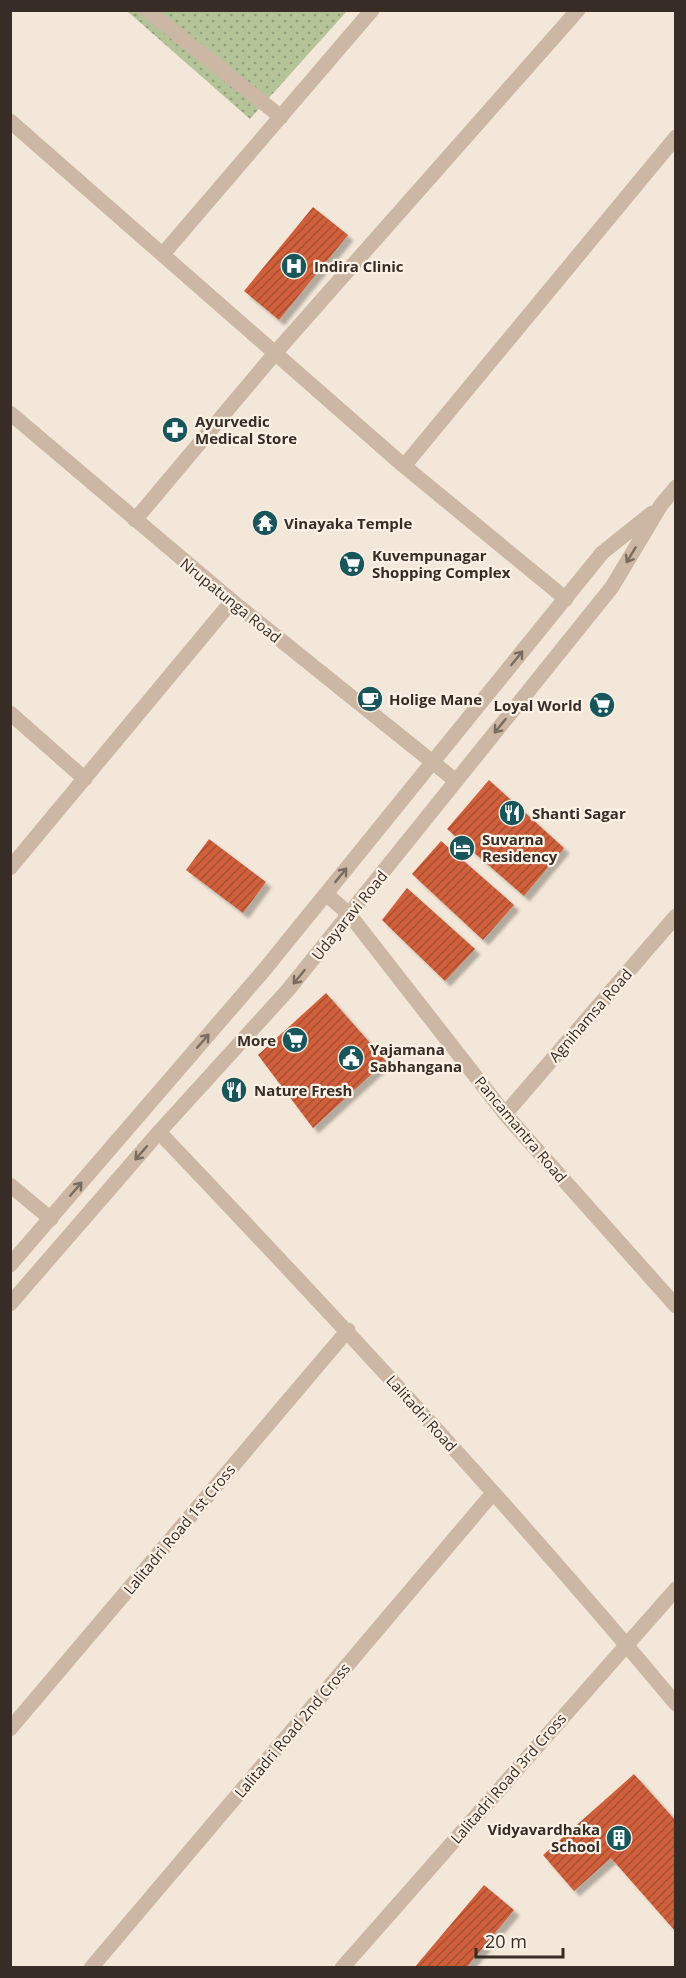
<svg xmlns="http://www.w3.org/2000/svg" width="686" height="1978" viewBox="0 0 686 1978" font-family="'Open Sans',sans-serif">
<style>
.park{fill:url(#park-dots)}
.building{fill:url(#building-hatch);filter:url(#shadow)}
.lines{fill:none;stroke-linecap:round;stroke-linejoin:round}
.minor{stroke:#ccb7a4;stroke-width:15}
.tertiary{stroke:#ccb7a4;stroke-width:15}
.oneway{stroke:#7a6b5f}
.labels{text-anchor:middle;dominant-baseline:central;stroke-width:4.5;stroke-linejoin:round;paint-order:stroke}
.poi-label{font-size:15px;font-weight:bold;fill:#372c26;stroke:#fbf1e5;text-anchor:start}
.street-label{font-size:15px;fill:#372c26;stroke:#fbf1e5}
</style>
<defs>
<pattern id="park-dots" width="8" height="8" patternUnits="userSpaceOnUse" patternTransform="scale(1.5)"><rect width="8" height="8" fill="#b4c398"/><path d="M2 2h.1M6 6h.1" fill="none" stroke="#939f7c" stroke-width="1.8" stroke-linecap="round"/></pattern>
<pattern id="building-hatch" width="6" height="6" patternUnits="userSpaceOnUse" patternTransform="scale(1.5)"><rect width="6" height="6" fill="#cf603b"/><path d="M-1 1l2-2M0 6l6-6M5 7l2-2" fill="none" stroke="#a94f31"/></pattern>
<filter id="shadow"><feDropShadow dx="5.5" dy="5.5" stdDeviation="1.5" flood-color="#0004"/></filter>
</defs>
<rect width="100%" height="100%" fill="#f3e7d9"/>
<path class="park" d="M 127,11 L 347,11 L 250,119 Z"/>
<path class="building" d="M 313,207 L 348,235 L 279,320 L 244,291 Z
M 489,780 L 564,848 L 524,896 L 447,829 Z
M 209,839 L 266,882 L 243,913 L 186,870 Z
M 441,841 L 514,905 L 483,940 L 412,874 Z
M 407,888 L 475,949 L 445,981 L 382,920 Z
M 326,993 L 386,1061 L 313,1128 L 258,1055 Z
M 634,1774 L 676,1821 L 676,1932 L 611,1858 L 574,1891 L 543,1855 Z
M 484,1885 L 514,1910 L 466,1968 L 414,1968 Z"/>
<g class="lines">
<path class="minor" d="M 147,10 L 281,117
M 10,121 L 404,466 L 566,599
M 163,254 L 372,10
M 10,413 L 232,601 L 456,781
M 404,466 L 676,137
M 135,520 L 276,352 L 578,10
M 10,713 L 85,779
M 10,868 L 232,601
M 326,894 L 349,914 L 505,1114 L 676,1306
M 505,1114 L 676,916
M 159,1132 C 336,1318 511,1506 676,1704
M 10,1185 L 51,1219
M 10,1729 L 348,1330
M 91,1968 L 493,1493
M 342,1968 L 676,1589"/>
<path class="tertiary" d="M 10,1265 L 265,969 L 602,553 L 652,513
M 10,1304 L 159,1132 L 288,990 L 612,587 L 661,505 L 676,487"/>
</g>
<defs><path id="oneway-shaft" d="M-6 0H5M1.5-3L5.5 0L1.5 3" fill="none" stroke-width="1.6" stroke-linecap="round" stroke-linejoin="round" transform="scale(1.5)"/></defs>
<g class="oneway">
<use href="#oneway-shaft" transform="translate(631 555) rotate(121)"/>
<use href="#oneway-shaft" transform="translate(517 658) rotate(-51)"/>
<use href="#oneway-shaft" transform="translate(500 726) rotate(129)"/>
<use href="#oneway-shaft" transform="translate(341 875) rotate(-51)"/>
<use href="#oneway-shaft" transform="translate(299 977) rotate(129)"/>
<use href="#oneway-shaft" transform="translate(203 1041) rotate(-49)"/>
<use href="#oneway-shaft" transform="translate(141 1153) rotate(131)"/>
<use href="#oneway-shaft" transform="translate(76 1189) rotate(-49)"/>
</g>
<defs>
<g id="hospital-disc" transform="scale(1.35)"><circle r="9.5" fill="#18565b" stroke="#fbf1e5"/><path d="M-5-5h3v3.5h4V-5h3V5h-3V1.5h-4V5h-3Z" fill="#fff"/></g>
<g id="pharmacy-disc" transform="scale(1.35)"><circle r="9.5" fill="#18565b" stroke="#fbf1e5"/><path d="M-2-6h4v4h4v4h-4v4h-4v-4h-4v-4h4Z" fill="#fff"/></g>
<g id="temple-disc" transform="scale(1.35)"><circle r="9.5" fill="#18565b" stroke="#fbf1e5"/><path d="M0-6L5-2H3V0L6.5 2.5H4V6H1.5V3h-3V6H-4V2.5H-6.5L-3 0V-2H-5Z" fill="#fff"/></g>
<g id="supermarket-disc" transform="scale(1.35)"><circle r="9.5" fill="#18565b" stroke="#fbf1e5"/><path d="M-6-5.5h2.5l.6 2H6L4.5 2H-2.5L-4.4-4H-6ZM-1.5 3.2a1.3 1.3 0 1 0 .1 0ZM3 3.2a1.3 1.3 0 1 0 .1 0Z" fill="#fff"/></g>
<g id="cafe-disc" transform="scale(1.35)"><circle r="9.5" fill="#18565b" stroke="#fbf1e5"/><path d="M-5.5-4.5H6V0H3Q3 3.5 0 3.5H-2.5Q-5.5 3.5-5.5 0ZM3-3.2v2h1.7v-2ZM-6 4.5H4V6H-6Z" fill="#fff"/></g>
<g id="restaurant-disc" transform="scale(1.35)"><circle r="9.5" fill="#18565b" stroke="#fbf1e5"/><path d="M-5-6h1v4h1v-4h1v4h1v-4h1v5L-1.5 .5V6h-2V.5L-5-1ZM5-6V6H3V1.5H1.5Q1.5-4 5-6Z" fill="#fff"/></g>
<g id="hotel-disc" transform="scale(1.35)"><circle r="9.5" fill="#18565b" stroke="#fbf1e5"/><path d="M-6-4.5h1.5V1H6V5H4.5V3h-9V5H-6ZM-4 0a1.8 1.8 0 1 1 3.6 0ZM.5 0V-2.5h3Q6-2.5 6 0Z" fill="#fff"/></g>
<g id="civic-disc" transform="scale(1.35)"><circle r="9.5" fill="#18565b" stroke="#fbf1e5"/><path d="M-.6-6.5H3V-4.5H.6V-3L4-1V1h2V6H-6V1h2V-1L-.6-3ZM-1.2 2.5V6h2.4V2.5Z" fill="#fff"/></g>
<g id="building-disc" transform="scale(1.35)"><circle r="9.5" fill="#18565b" stroke="#fbf1e5"/><path d="M-4-6H4V6H1V3H-1V6H-4ZM-2.5-4.3h1.7v1.8h-1.7ZM.8-4.3h1.7v1.8H.8ZM-2.5-1h1.7V.8h-1.7ZM.8-1h1.7V.8H.8Z" fill="#fff"/></g>
</defs>
<g fill-rule="evenodd">
<use href="#hospital-disc" x="294" y="266"/>
<use href="#pharmacy-disc" x="175" y="430"/>
<use href="#temple-disc" x="265" y="523"/>
<use href="#supermarket-disc" x="352" y="564"/>
<use href="#cafe-disc" x="370" y="699"/>
<use href="#supermarket-disc" x="602" y="705"/>
<use href="#restaurant-disc" x="512" y="813"/>
<use href="#hotel-disc" x="462" y="848"/>
<use href="#supermarket-disc" x="295" y="1040"/>
<use href="#civic-disc" x="351" y="1058"/>
<use href="#restaurant-disc" x="234" y="1090"/>
<use href="#building-disc" x="619" y="1838"/>
</g>
<g class="labels">
<g class="poi-label">
<text x="314" y="266">Indira Clinic</text>
<text x="195" y="421">Ayurvedic<tspan x="195" dy="17">Medical Store</tspan></text>
<text x="284" y="523">Vinayaka Temple</text>
<text x="372" y="555">Kuvempunagar<tspan x="372" dy="17">Shopping Complex</tspan></text>
<text x="389" y="699">Holige Mane</text>
<text x="582" y="705" text-anchor="end">Loyal World</text>
<text x="532" y="813">Shanti Sagar</text>
<text x="482" y="839">Suvarna<tspan x="482" dy="17">Residency</tspan></text>
<text x="276" y="1040" text-anchor="end">More</text>
<text x="370" y="1049">Yajamana<tspan x="370" dy="17">Sabhangana</tspan></text>
<text x="254" y="1090">Nature Fresh</text>
<text x="600" y="1829" text-anchor="end">Vidyavardhaka<tspan x="600" dy="17">School</tspan></text>
</g>
<g class="street-label">
<text transform="translate(231 600) rotate(39)">Nrupatunga Road</text>
<text transform="translate(349 915) rotate(-51)">Udayaravi Road</text>
<text transform="translate(590 1015) rotate(-49)">Agnihamsa Road</text>
<text transform="translate(521 1129) rotate(50)">Pancamantra Road</text>
<text transform="translate(422 1413) rotate(48)">Lalitadri Road</text>
<text transform="translate(179 1529) rotate(-50)">Lalitadri Road 1st Cross</text>
<text transform="translate(292 1730) rotate(-50)">Lalitadri Road 2nd Cross</text>
<text transform="translate(508 1778) rotate(-49)">Lalitadri Road 3rd Cross</text>
</g>
</g>
<rect width="686" height="1978" fill="none" stroke="#372c26" stroke-width="24"/>
<path d="M476 1948v9h87v-9" fill="none" stroke="#372c26" stroke-width="3"/>
<text x="485" y="1948" font-size="18" fill="#372c26" stroke="#fbf1e5" stroke-width="4.5" paint-order="stroke">20 m</text>
</svg>
